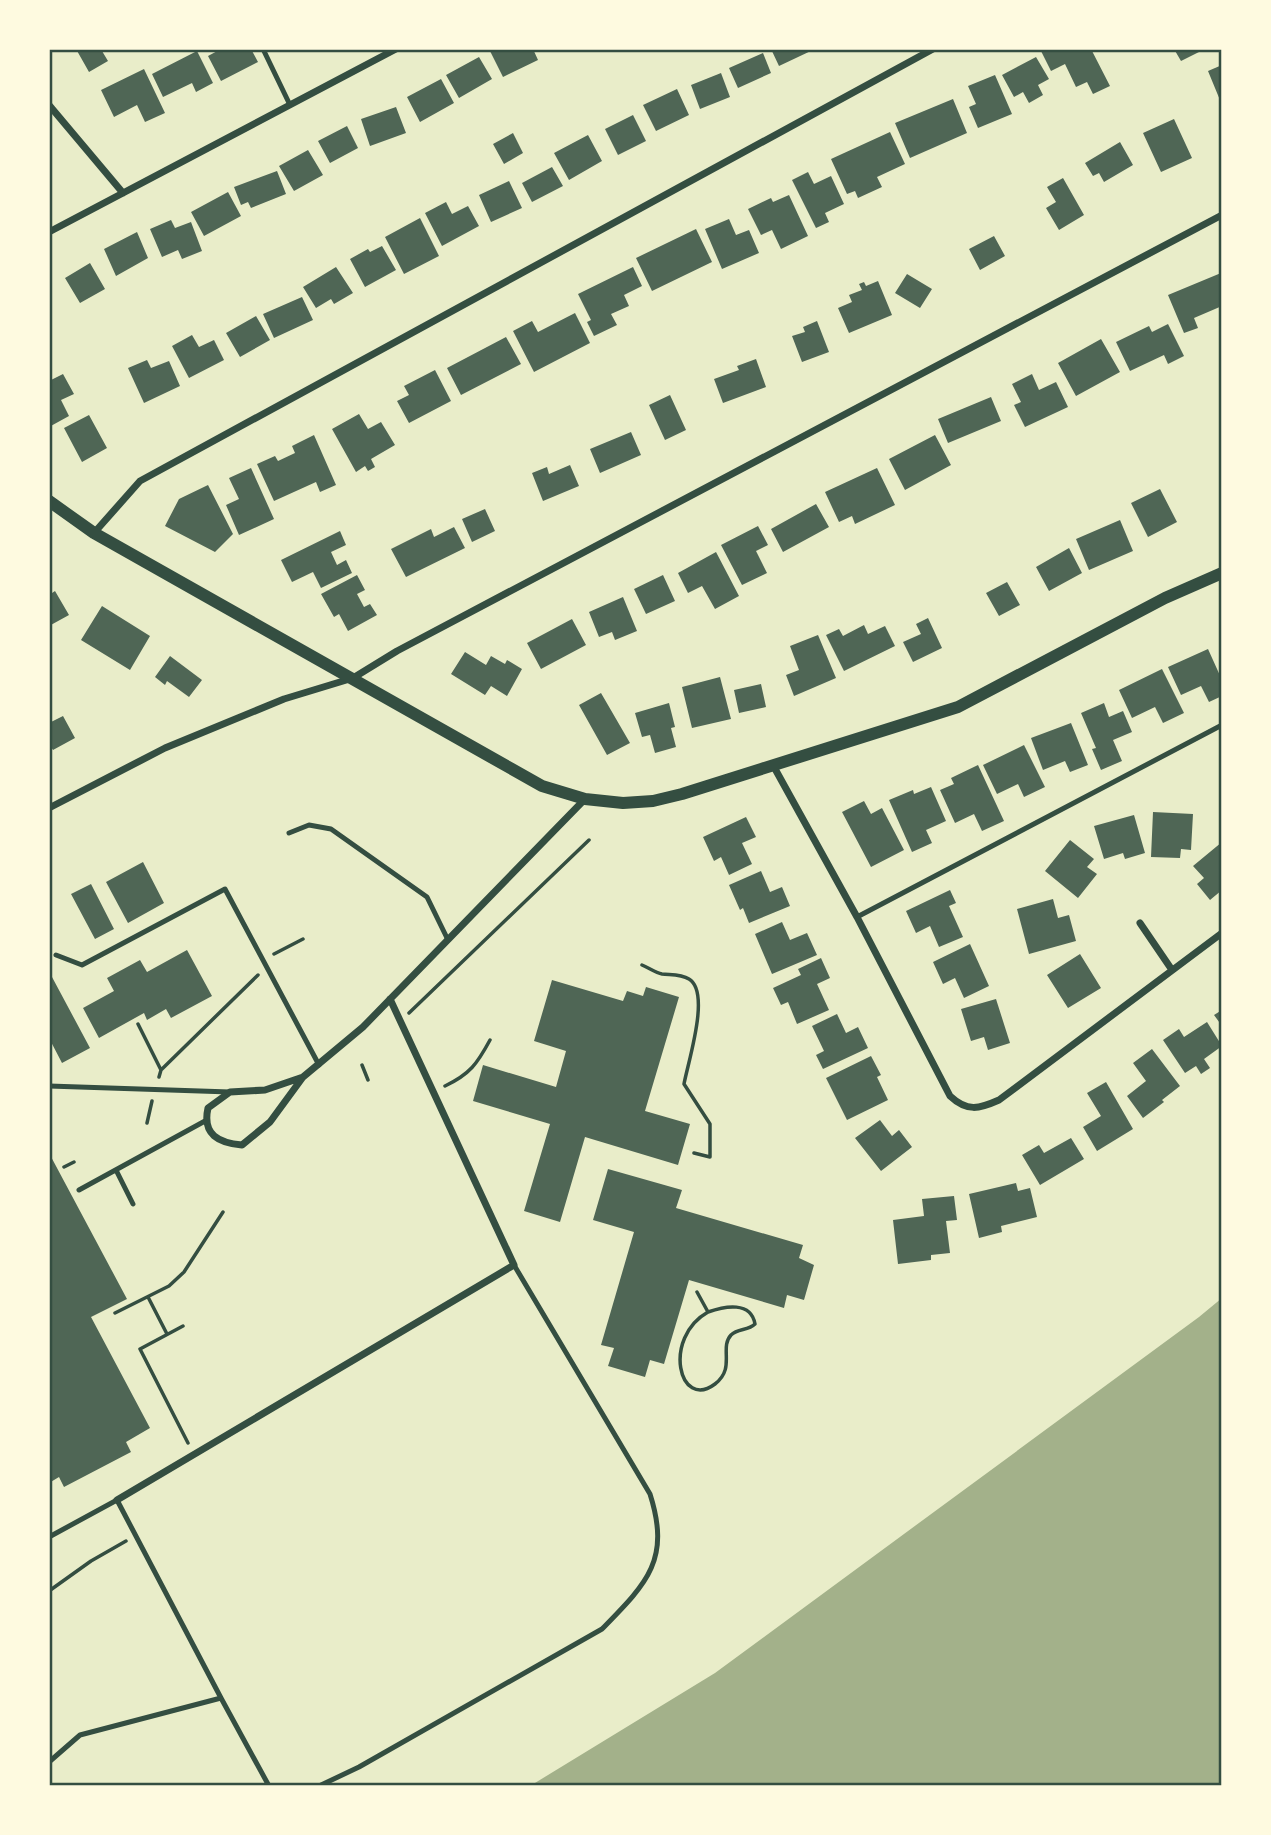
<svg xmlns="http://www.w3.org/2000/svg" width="1271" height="1835" viewBox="0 0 1271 1835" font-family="'Playfair Display',serif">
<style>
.water{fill:#a3b18a}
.building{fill:#4f6655}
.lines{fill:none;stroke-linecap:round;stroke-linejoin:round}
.path{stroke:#344e41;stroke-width:3.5}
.service{stroke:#344e41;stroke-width:5}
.minor{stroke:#344e41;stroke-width:7}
.tertiary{stroke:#344e41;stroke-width:12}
.neatline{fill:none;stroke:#344e41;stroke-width:2.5}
</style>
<rect width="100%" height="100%" fill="#e9edc9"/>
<path class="water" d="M 1222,1298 L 1222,1786 L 530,1786 L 715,1673 L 1199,1317 Z"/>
<path class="building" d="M 76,49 L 107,49 L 102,51 L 108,61 L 89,72 Z
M 221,49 L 251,49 L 258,62 L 221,81 L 208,56 Z
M 494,49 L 533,49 L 538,60 L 503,77 L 490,51 Z
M 771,49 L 815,49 L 779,66 Z
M 1040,49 L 1091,49 L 1110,86 L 1093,94 L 1087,82 L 1076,87 L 1065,64 L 1051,71 Z
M 1174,49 L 1205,49 L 1181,61 Z
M 197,51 L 213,83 L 196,92 L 192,83 L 163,97 L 152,74 Z
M 763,53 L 771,73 L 738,88 L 729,68 Z
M 479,57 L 492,79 L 459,98 L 446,75 Z
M 1036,57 L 1049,79 L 1038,85 L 1043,95 L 1029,103 L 1023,92 L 1014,97 L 1002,75 Z
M 1222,65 L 1222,105 L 1208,71 Z
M 144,69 L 165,113 L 145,122 L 137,105 L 114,117 L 101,90 Z
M 721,73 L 730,97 L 700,109 L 691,85 Z
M 995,75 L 1012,114 L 978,128 L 969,107 L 976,104 L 968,86 Z
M 441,79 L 454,103 L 420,122 L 407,97 Z
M 677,89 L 689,115 L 656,131 L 643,105 Z
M 953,99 L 967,133 L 910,158 L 895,123 Z
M 396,107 L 406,133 L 370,146 L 361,119 Z
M 633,115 L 646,141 L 618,155 L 605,129 Z
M 1174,119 L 1192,158 L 1161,172 L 1143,133 Z
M 347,126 L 358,148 L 330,163 L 318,141 Z
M 890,132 L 905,164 L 877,177 L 882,187 L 858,198 L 855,191 L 847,194 L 831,159 Z
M 513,133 L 523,153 L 504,164 L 493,144 Z
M 588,135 L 602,161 L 569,180 L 554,153 Z
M 1120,142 L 1133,165 L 1104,182 L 1099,173 L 1093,176 L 1085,163 Z
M 308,150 L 323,175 L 294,191 L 279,166 Z
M 552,167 L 563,186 L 532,202 L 522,183 Z
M 277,171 L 286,194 L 251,208 L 248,202 L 241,205 L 234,187 Z
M 808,172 L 814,184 L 831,176 L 844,204 L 825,213 L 829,222 L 816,228 L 792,180 Z
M 1063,178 L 1084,215 L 1059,230 L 1046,208 L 1056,202 L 1047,187 Z
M 509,181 L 522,208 L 491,222 L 479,195 Z
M 228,192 L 241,216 L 204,236 L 191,212 Z
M 789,195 L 808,236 L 781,249 L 772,230 L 761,235 L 748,209 L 771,198 L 773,202 Z
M 446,202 L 452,214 L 468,206 L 479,226 L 442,246 L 425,213 Z
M 420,218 L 439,256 L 404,274 L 385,237 Z
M 729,219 L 736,235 L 749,230 L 759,253 L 722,269 L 705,229 Z
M 171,220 L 175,228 L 191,222 L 202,251 L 182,259 L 178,250 L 162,257 L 150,229 Z
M 696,229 L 712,262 L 652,291 L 636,258 Z
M 137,232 L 148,258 L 116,276 L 104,249 Z
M 994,236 L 1005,256 L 980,270 L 969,249 Z
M 382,246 L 396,270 L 365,287 L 350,259 L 368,249 L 370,252 Z
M 90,263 L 105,289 L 80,303 L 65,278 Z
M 336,267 L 353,293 L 334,304 L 331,299 L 316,308 L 303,287 Z
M 633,267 L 642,286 L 624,295 L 629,306 L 611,314 L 617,325 L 594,336 L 587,322 L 591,320 L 578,294 Z
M 1221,273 L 1222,306 L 1194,318 L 1198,328 L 1184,333 L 1168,295 Z
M 907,274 L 932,289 L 920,308 L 895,293 Z
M 878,281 L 892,315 L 849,333 L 838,308 L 852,302 L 849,295 L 862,290 L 859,284 L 864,282 L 866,286 Z
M 302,297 L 313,320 L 274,338 L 263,314 Z
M 575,313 L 590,343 L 534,372 L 513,331 L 532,321 L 538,332 Z
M 256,316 L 270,340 L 240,357 L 226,333 Z
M 817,321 L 829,352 L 802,362 L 792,336 L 805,332 L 803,327 Z
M 1168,324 L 1184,356 L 1168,364 L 1164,355 L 1130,371 L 1116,342 L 1149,326 L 1152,332 Z
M 192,335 L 199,347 L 214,340 L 224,360 L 189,378 L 172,346 Z
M 506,337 L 521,364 L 461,395 L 447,368 Z
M 1101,339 L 1120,372 L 1076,396 L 1058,363 Z
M 756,359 L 766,387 L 723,403 L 714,379 L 739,370 L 737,366 Z
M 147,360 L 151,368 L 169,361 L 180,386 L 144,403 L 128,368 Z
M 435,370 L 451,401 L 409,423 L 397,401 L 409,395 L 404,386 Z
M 63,374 L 74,394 L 61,400 L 69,416 L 49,427 L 49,381 Z
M 1032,374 L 1039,390 L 1056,382 L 1068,407 L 1025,427 L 1014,405 L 1021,402 L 1012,384 Z
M 670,395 L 686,430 L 665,440 L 649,405 Z
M 991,397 L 1001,421 L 948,443 L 938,419 Z
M 359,414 L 368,429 L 381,422 L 395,445 L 371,459 L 375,467 L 368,471 L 365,466 L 356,472 L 332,429 Z
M 89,415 L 107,448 L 82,462 L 64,428 Z
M 631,432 L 641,455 L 600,473 L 590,449 Z
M 314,435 L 336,485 L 320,492 L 316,482 L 274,501 L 257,464 L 275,456 L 278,461 L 295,453 L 292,446 Z
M 935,435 L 951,465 L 905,490 L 889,459 Z
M 570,465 L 579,486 L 543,501 L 532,473 L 547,467 L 549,474 Z
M 251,468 L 274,519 L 239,535 L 226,505 L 239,499 L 229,478 Z
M 877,468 L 895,505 L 855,524 L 852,516 L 839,522 L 825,492 Z
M 208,485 L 233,534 L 215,552 L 165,526 L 179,499 Z
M 1160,489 L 1177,522 L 1148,537 L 1131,503 Z
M 816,504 L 829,527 L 783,552 L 771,529 Z
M 485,509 L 495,531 L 472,542 L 462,519 Z
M 1120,520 L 1133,551 L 1089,570 L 1076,539 Z
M 758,526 L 768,545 L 756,551 L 767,573 L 742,585 L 721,545 Z
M 454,527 L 465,548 L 406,577 L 391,549 L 431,529 L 434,537 Z
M 340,531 L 346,545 L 331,552 L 337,565 L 346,560 L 352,573 L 321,588 L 313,572 L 292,582 L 281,560 Z
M 1069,548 L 1082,573 L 1049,591 L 1036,567 Z
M 716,552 L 739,596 L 715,609 L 702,586 L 688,593 L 678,573 Z
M 357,575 L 365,590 L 357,594 L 364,607 L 370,604 L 377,615 L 348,631 L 339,614 L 334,617 L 321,594 Z
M 663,575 L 675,601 L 646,614 L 634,589 Z
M 1007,582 L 1020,605 L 999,616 L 986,593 Z
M 55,591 L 69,615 L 49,626 L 49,595 Z
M 623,597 L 637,631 L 615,640 L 612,632 L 599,637 L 589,612 Z
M 102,606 L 150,636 L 130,670 L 81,640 Z
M 928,618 L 942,648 L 913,662 L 903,642 L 921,634 L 916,624 Z
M 572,619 L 586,645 L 541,669 L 527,643 Z
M 864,625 L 868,634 L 885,626 L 895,646 L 844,671 L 826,635 L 839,629 L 843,636 Z
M 818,635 L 836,678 L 794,696 L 786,675 L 799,670 L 790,646 Z
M 1208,649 L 1222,680 L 1222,696 L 1209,702 L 1201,686 L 1181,695 L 1168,667 Z
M 465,652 L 486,665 L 491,656 L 505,664 L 507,660 L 522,669 L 507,696 L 491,686 L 485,695 L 451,674 Z
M 170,656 L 202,680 L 189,697 L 167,681 L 165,685 L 155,677 Z
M 1162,669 L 1184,713 L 1163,723 L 1155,707 L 1132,718 L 1119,690 Z
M 720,677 L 731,719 L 692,728 L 682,687 Z
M 761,684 L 766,707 L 739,713 L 734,690 Z
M 601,693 L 630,743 L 607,755 L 579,705 Z
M 669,703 L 675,727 L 671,728 L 676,747 L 655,753 L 650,735 L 642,737 L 635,713 Z
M 1104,703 L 1109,717 L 1123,711 L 1132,732 L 1113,740 L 1122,761 L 1101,770 L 1092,749 L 1096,748 L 1081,713 Z
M 63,716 L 75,738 L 53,750 L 49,744 L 49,723 Z
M 1071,723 L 1088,765 L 1070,772 L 1065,761 L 1043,770 L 1031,738 Z
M 1024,745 L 1045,787 L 1024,797 L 1018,784 L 997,794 L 983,765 Z
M 978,765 L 1004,821 L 982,831 L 974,814 L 955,823 L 940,790 L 954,784 L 951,778 Z
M 931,787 L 946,821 L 926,830 L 932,843 L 912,852 L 889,800 L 913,790 L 914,794 Z
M 864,801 L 871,814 L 882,808 L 904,850 L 871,867 L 842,812 Z
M 1153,812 L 1193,814 L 1191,850 L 1181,849 L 1180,858 L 1151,857 Z
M 1134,815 L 1145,853 L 1125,859 L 1123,853 L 1104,859 L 1094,826 Z
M 746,817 L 756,837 L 742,843 L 752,864 L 729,875 L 721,857 L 714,861 L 703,837 Z
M 1070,840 L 1094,859 L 1087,867 L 1097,874 L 1078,898 L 1045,871 Z
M 1222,842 L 1222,890 L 1210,900 L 1197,884 L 1204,878 L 1193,866 Z
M 143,862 L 164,903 L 128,923 L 106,882 Z
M 761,871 L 770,892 L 782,887 L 790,906 L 749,923 L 743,908 L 740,910 L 729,885 Z
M 91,884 L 114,929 L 95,939 L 71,894 Z
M 950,890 L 956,903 L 949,906 L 963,937 L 939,947 L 930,926 L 916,933 L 906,911 Z
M 1053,899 L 1058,918 L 1069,915 L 1076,941 L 1029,954 L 1017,909 Z
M 782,922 L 790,940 L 807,933 L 817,955 L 772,974 L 755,934 Z
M 970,944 L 989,986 L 964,998 L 955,978 L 943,984 L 933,962 Z
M 187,950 L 212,996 L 171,1018 L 166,1009 L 147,1020 L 144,1013 L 99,1038 L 83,1008 L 114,991 L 107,978 L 140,960 L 147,972 Z
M 1080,954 L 1101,988 L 1068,1008 L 1047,975 Z
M 821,958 L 830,978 L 817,984 L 829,1010 L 797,1024 L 788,1002 L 781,1005 L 773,988 L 801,975 L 798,969 Z
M 52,977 L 90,1048 L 62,1063 L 49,1038 L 49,978 Z
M 552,980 L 623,1001 L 627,991 L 643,996 L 646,987 L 679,997 L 645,1111 L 690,1124 L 678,1165 L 585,1137 L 560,1222 L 524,1211 L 550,1124 L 473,1101 L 483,1065 L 556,1087 L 566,1051 L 534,1041 Z
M 996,999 L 1010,1043 L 988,1050 L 984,1037 L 971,1041 L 961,1009 Z
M 1222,1010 L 1222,1026 L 1214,1015 Z
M 837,1014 L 846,1033 L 858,1027 L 868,1048 L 823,1069 L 816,1055 L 824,1051 L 812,1026 Z
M 1207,1022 L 1222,1046 L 1204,1059 L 1210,1068 L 1201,1074 L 1196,1066 L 1185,1073 L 1163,1040 L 1179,1029 L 1184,1037 Z
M 1152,1049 L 1180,1086 L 1162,1100 L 1164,1102 L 1143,1118 L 1127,1096 L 1146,1081 L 1133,1063 Z
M 871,1056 L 881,1075 L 877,1077 L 888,1100 L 847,1120 L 826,1078 Z
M 1106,1082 L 1133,1129 L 1097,1151 L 1083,1127 L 1101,1116 L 1087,1093 Z
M 880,1120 L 892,1136 L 899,1130 L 912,1147 L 881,1171 L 855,1138 Z
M 1071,1138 L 1084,1159 L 1040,1185 L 1022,1155 L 1039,1145 L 1044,1153 Z
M 49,1153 L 127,1299 L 91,1317 L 150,1428 L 126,1442 L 131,1452 L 64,1487 L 59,1477 L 49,1483 Z
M 608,1169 L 682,1190 L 676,1208 L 803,1245 L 799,1258 L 814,1265 L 804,1300 L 787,1295 L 784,1308 L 689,1280 L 664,1364 L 650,1360 L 645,1377 L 608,1366 L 614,1348 L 601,1345 L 634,1232 L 593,1220 Z
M 1016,1183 L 1018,1191 L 1030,1188 L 1037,1217 L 1001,1226 L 1002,1232 L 979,1238 L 969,1194 Z
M 954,1196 L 957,1220 L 946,1221 L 950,1253 L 931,1255 L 931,1260 L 898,1264 L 893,1220 L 924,1216 L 922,1199 Z"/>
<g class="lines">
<path class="path" d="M 274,954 L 303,939
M 642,965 C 649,968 656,973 662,974 C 672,975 681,974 689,979 C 711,992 688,1062 684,1084 L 710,1124 L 710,1157 L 694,1153
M 409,1013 L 589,840
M 138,1024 L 161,1070
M 362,1065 L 368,1080
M 159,1077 L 161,1070 L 258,975
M 445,1086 C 470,1074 477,1064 490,1040
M 147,1123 L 152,1101
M 64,1167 L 74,1162
M 697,1292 L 708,1312 C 662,1338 679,1411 715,1384 C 736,1368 719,1348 731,1335 C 738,1328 748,1331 755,1324 C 751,1301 725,1306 708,1312
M 148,1297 L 167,1334
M 115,1313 L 169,1286 L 184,1272 L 223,1212
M 183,1326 L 140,1349 L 188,1443
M 49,1591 L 91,1561 L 126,1541"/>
<path class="service" d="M 263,49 L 290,105
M 289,833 L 309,825 L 331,829 L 427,897 L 448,940
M 857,917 L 1222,725
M 56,955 L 82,965 L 225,889 L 319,1065
M 49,1086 L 230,1092
M 116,1170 L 133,1204
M 79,1190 L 205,1121
M 49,1537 L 117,1500 L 221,1698
M 49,1762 L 80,1735 L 221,1698 L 269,1786
M 319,1786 L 359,1767 L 602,1629 C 647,1583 671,1560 650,1494 L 514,1265"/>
<path class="minor" d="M 49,105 L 123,193
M 49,232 L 396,49
M 94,533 L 140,481 L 933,49
M 774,767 L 857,917 L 950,1096 C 967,1112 979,1109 999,1100 L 1222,933
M 49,808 L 165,748 L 284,699 L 353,678 L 397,651 L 1222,215
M 1140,923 L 1172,970
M 303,1077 L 265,1090 L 230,1092 L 208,1108 C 202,1135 219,1143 242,1145 L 270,1122 L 303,1077 L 363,1027 L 585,799
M 117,1500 L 514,1265 L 390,999"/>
<path class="tertiary" d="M 49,501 L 94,533 L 542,786 L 585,799 L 623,803 L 653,801 L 682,794 L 958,707 L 1165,598 L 1222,573"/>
</g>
<rect width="1271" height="1835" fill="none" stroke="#fefae0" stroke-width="102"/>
<rect x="51" y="51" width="1169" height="1733" class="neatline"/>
</svg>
